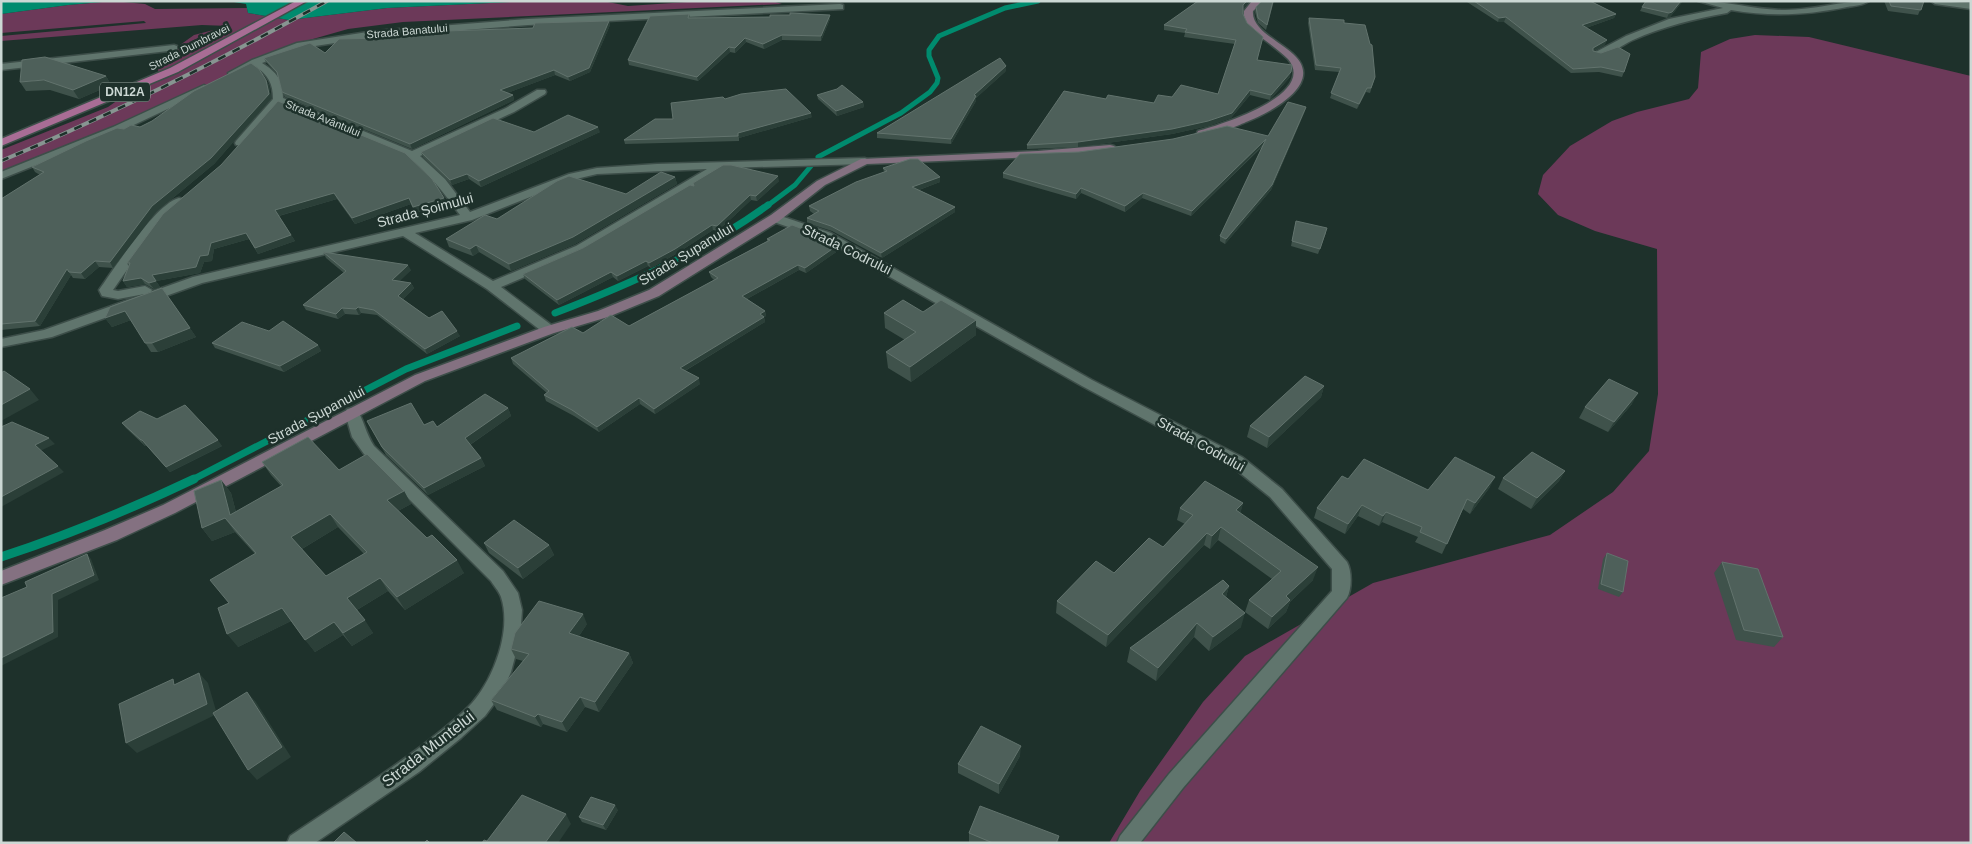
<svg xmlns="http://www.w3.org/2000/svg" width="1972" height="844" viewBox="0 0 1972 844" font-family="Arial,sans-serif">
<style>
.green{fill:#6c3959}
.water{fill:#008b6e}
.lines{fill:none;stroke-linecap:round;stroke-linejoin:round}
.stream-far2{stroke:#008b6e;stroke-width:5}
.stream-far1{stroke:#008b6e;stroke-width:7}
.stream{stroke:#008b6e;stroke-width:9}
.street-casing{stroke:#3d4e49;stroke-width:3}
.secondary-casing{stroke:#3d4e49;stroke-width:3}
.primary-casing{stroke:#3d4e49;stroke-width:3}
.street{fill:#60756d;fill-rule:evenodd}
.secondary{fill:#847181;fill-rule:evenodd}
.primary{fill:#a86d95;fill-rule:evenodd}
.rail-casing{stroke:#879591;stroke-width:4}
.rail{stroke:#1e312b;stroke-width:2.5;stroke-dasharray:8;stroke-linecap:butt}
.wall{fill:#3f524b;fill-rule:evenodd}
.shaded-wall{fill:#2b3f38}
.building{fill:#4e605a;stroke:#62736d;fill-rule:evenodd}
.labels{text-anchor:middle;dominant-baseline:central;stroke-width:5;stroke-linejoin:round;paint-order:stroke}
.far-street-label{font-size:11px;fill:#ccd8d4;stroke:#1e312b}
.shield{fill:#1e312b;stroke:#98a6a1;stroke-width:1}
.shield-label{font-size:12px;font-weight:bold;fill:#ccd8d4}
.street-label{font-size:14px;fill:#ccd8d4;stroke:#1e312b}
.near-street-label{font-size:16px;fill:#ccd8d4;stroke:#1e312b}
</style>
<rect width="100%" height="100%" fill="#1e312b"/>
<path class="green" d="M 113,1 L 145,4 L 155,9 L 247,8 L 248,13 L 289,20 L 387,8 L 531,1 L 603,1 L 628,6 L 702,1 L 772,1 L 782,4 L 403,22 L 348,29 L 285,47 L 225,80 L 94,137 L 1,180 L 1,150 L 108,107 L 158,72 L 159,60 L 194,35 L 229,26 L 202,25 L 1,41 L 1,36 L 146,23 L 144,21 L 1,33 L 1,14 L 68,5 Z
M 1755,35 L 1809,37 L 1971,76 L 1971,843 L 1109,843 L 1140,791 L 1203,702 L 1245,656 L 1373,583 L 1550,535 L 1613,492 L 1649,451 L 1658,394 L 1657,249 L 1595,231 L 1558,215 L 1538,194 L 1543,175 L 1570,146 L 1612,121 L 1637,112 L 1689,99 L 1698,88 L 1701,52 L 1730,39 Z"/>
<path class="water" d="M 1,1 L 113,1 L 68,5 L 1,14 Z
M 228,1 L 531,1 L 387,8 L 289,20 L 248,13 L 246,4 Z"/>
<g class="lines">
<path class="stream-far2" d="M 818,157 L 901,113 L 930,92 L 937,83 L 938,78 L 929,56 L 929,50 L 939,36 L 1005,8 L 1038,1
M 767,206 L 795,185 L 811,166"/>
<path class="stream-far1" d="M 555,313 C 630,284 703,252 768,205
M 192,480 L 406,369 L 517,326"/>
<path class="stream" d="M 1,557 C 68,535 131,509 194,479"/>
<g class="street-casing">
<path id="street" d="M 1698,1 C 1727,1 1756,10 1785,10 C 1814,10 1841,1 1869,1 C 1864,5 1854,6 1847,7 C 1808,15 1771,17 1731,10 L 1727,13 C 1694,19 1664,26 1633,40 C 1622,45 1605,58 1594,56 L 1592,54 L 1626,36 L 1669,19 L 1723,8 Z
M 1931,1 L 1971,3 L 1971,9 L 1935,4 Z
M 840,4 L 843,5 L 843,9 L 528,25 L 374,37 L 302,48 L 262,63 C 277,72 283,81 283,98 L 412,151 L 506,108 L 537,90 L 545,90 L 546,92 L 545,94 L 514,112 L 420,156 L 445,179 L 470,212 L 569,174 L 597,168 L 657,164 L 865,158 L 871,161 L 865,164 L 723,168 L 584,252 L 501,287 L 554,327 L 556,330 L 554,333 L 544,333 L 487,289 L 403,236 L 202,283 L 52,337 L 1,347 L 1,339 L 44,330 L 193,277 L 460,215 C 444,193 430,174 408,157 L 280,104 L 244,145 L 236,145 L 235,143 L 236,141 L 273,99 C 273,83 268,75 255,66 L 237,75 L 229,75 L 228,73 L 252,60 L 297,43 L 374,31 L 528,19 ZM 707,169 L 576,246 L 493,281 L 415,233 L 472,220 L 576,179 L 597,174 Z
M 174,45 L 177,46 L 177,50 L 1,70 L 1,64 Z
M 204,85 L 209,88 L 208,90 L 121,131 L 1,179 L 1,172 L 113,127 Z
M 179,198 L 183,199 L 185,202 L 183,205 L 152,234 L 113,290 L 118,291 L 145,286 L 152,290 L 150,293 L 118,299 L 102,296 L 99,290 C 114,269 155,204 179,198 Z
M 775,214 L 831,233 L 1092,380 L 1242,457 L 1282,489 L 1347,562 C 1352,571 1352,589 1347,598 L 1183,788 L 1140,843 L 1117,843 L 1120,836 L 1169,774 L 1332,591 L 1332,569 L 1270,497 L 1230,465 L 1082,386 L 823,239 L 771,221 L 769,218 Z
M 352,408 L 357,409 C 364,421 366,434 374,446 L 503,571 L 518,593 L 522,610 L 520,638 L 511,672 L 502,693 L 485,716 L 461,738 L 419,772 L 315,843 L 287,843 L 290,836 C 336,805 384,775 428,741 C 443,729 459,717 472,703 C 494,678 512,630 501,597 C 499,591 494,586 491,581 L 364,454 L 352,437 L 345,413 L 347,409 Z"/>
</g>
<g class="secondary-casing">
<path id="secondary" d="M 1252,1 L 1264,1 L 1253,11 C 1251,31 1284,43 1296,57 C 1323,86 1267,114 1246,122 C 1235,127 1210,138 1198,135 L 1197,133 L 1198,131 C 1219,125 1318,95 1288,59 C 1277,48 1261,38 1249,28 L 1244,18 L 1244,11 Z
M 1110,145 L 1114,146 L 1116,148 L 1114,150 L 1038,157 L 867,164 L 825,185 L 779,221 L 659,296 L 608,317 L 554,333 L 425,381 L 175,513 L 117,540 L 1,585 L 1,571 L 105,530 L 163,505 L 415,375 L 544,327 L 598,311 L 649,290 L 771,215 L 817,181 L 861,159 L 1038,151 Z"/>
</g>
<g class="primary-casing">
<path id="primary" d="M 296,1 L 307,1 L 178,72 L 1,146 L 1,139 L 170,68 Z"/>
</g>
<use href="#street" class="street"/>
<use href="#secondary" class="secondary"/>
<use href="#primary" class="primary"/>
<g class="rail-casing">
<path id="rail" d="M 1,161 C 113,114 221,60 327,1"/>
</g>
<use href="#rail" class="rail"/>
</g>
<path class="wall" d="M 1198,1 L 1249,1 L 1243,9 L 1243,14 L 1247,23 L 1263,37 L 1257,60 L 1290,77 L 1270,100 L 1250,95 L 1231,118 L 1208,126 L 1172,134 L 1078,147 L 1027,149 L 1027,145 L 1106,99 L 1154,103 L 1218,94 L 1235,44 L 1184,37 L 1185,33 L 1164,30 L 1164,25 Z
M 1274,1 L 1266,30 L 1258,23 L 1255,12 L 1256,7 Z
M 1467,1 L 1590,1 L 1616,14 L 1614,18 L 1586,28 L 1605,45 L 1594,51 L 1624,72 L 1622,77 L 1599,72 L 1571,73 L 1504,22 L 1498,22 L 1467,2 Z
M 1646,1 L 1683,1 L 1670,17 L 1667,18 L 1640,11 L 1642,7 Z
M 1884,1 L 1924,1 L 1918,15 L 1888,11 Z
M 689,14 L 690,18 L 830,19 L 821,41 L 782,40 L 764,49 L 746,42 L 735,53 L 730,52 L 698,81 L 629,65 L 628,60 Z
M 1309,18 L 1344,23 L 1375,77 L 1370,93 L 1366,92 L 1357,109 L 1330,98 L 1339,72 L 1315,70 L 1308,23 Z
M 609,21 L 610,25 L 590,72 L 570,81 L 555,75 L 507,93 L 513,95 L 514,100 L 412,149 L 285,97 L 282,92 L 278,75 L 266,62 L 264,58 L 325,53 L 384,38 L 533,28 Z
M 1006,71 L 976,98 L 976,101 L 951,144 L 877,138 L 877,133 Z
M 106,76 L 111,85 L 79,99 L 50,90 L 26,91 L 20,82 Z
M 266,80 L 269,85 L 271,99 L 214,164 L 156,212 L 113,268 L 99,267 L 85,279 L 73,278 L 71,275 L 40,326 L 1,330 L 1,199 L 40,175 L 35,172 L 32,167 L 124,129 L 140,127 Z
M 817,95 L 863,102 L 864,107 L 837,116 L 818,99 Z
M 725,99 L 812,117 L 739,138 L 739,141 L 625,144 L 624,140 L 673,119 Z
M 1306,107 L 1305,111 L 1271,190 L 1225,244 L 1220,241 L 1220,236 L 1263,146 L 1191,216 L 1142,198 L 1125,212 L 1081,193 L 1076,199 L 1003,178 L 1003,173 L 1079,152 L 1268,136 Z
M 534,132 L 600,132 L 481,187 L 469,179 L 452,185 L 423,157 L 421,152 Z
M 221,165 L 444,198 L 446,204 L 415,213 L 411,204 L 355,224 L 337,199 L 279,216 L 295,241 L 258,254 L 249,239 L 214,249 L 212,261 L 204,262 L 200,273 L 156,281 L 160,287 L 154,289 L 145,284 L 127,287 L 123,281 L 129,267 L 127,263 Z
M 883,168 L 940,182 L 919,190 L 955,207 L 955,212 L 882,258 L 832,231 L 807,223 L 807,218 L 814,214 L 810,211 L 809,206 L 884,172 Z
M 675,177 L 677,184 L 575,244 L 511,271 L 479,252 L 473,256 L 449,247 L 446,239 L 497,219 L 626,194 Z
M 779,181 L 757,201 L 751,200 L 718,231 L 713,230 L 676,254 L 651,268 L 648,266 L 618,281 L 613,277 L 559,305 L 525,279 L 523,274 L 583,248 L 694,186 Z
M 1296,221 L 1326,233 L 1318,254 L 1291,246 Z
M 767,239 L 839,250 L 806,273 L 799,270 L 747,299 L 765,311 L 766,316 L 764,317 L 765,322 L 685,371 L 700,384 L 655,414 L 640,404 L 599,432 L 574,416 L 546,401 L 544,395 L 547,393 L 513,364 L 511,358 L 583,333 L 629,326 L 714,280 L 711,277 L 709,272 L 767,241 Z
M 323,252 L 411,270 L 399,281 L 411,283 L 414,288 L 403,299 L 429,318 L 460,336 L 427,354 L 377,315 L 361,313 L 359,315 L 345,314 L 338,319 L 306,310 L 303,305 L 344,273 L 326,258 Z
M 162,288 L 196,337 L 158,352 L 151,352 L 131,320 L 112,327 L 105,318 Z
M 923,312 L 976,335 L 911,382 L 888,368 L 886,352 L 905,340 L 885,328 L 884,313 Z
M 269,331 L 318,345 L 321,351 L 284,372 L 215,348 L 212,343 Z
M 1324,386 L 1321,397 L 1267,448 L 1247,437 L 1250,426 Z
M 1632,404 L 1608,432 L 1579,418 L 1585,407 Z
M 508,408 L 511,416 L 470,445 L 481,458 L 485,466 L 428,495 L 386,455 L 367,421 L 424,425 L 437,427 Z
M 157,419 L 222,446 L 170,472 L 146,445 L 145,446 L 126,428 L 122,423 Z
M 262,462 L 339,470 L 404,491 L 411,504 L 398,511 L 464,573 L 405,610 L 388,591 L 357,610 L 373,633 L 352,646 L 343,635 L 315,652 L 291,621 L 238,647 L 229,603 L 255,554 L 235,532 L 212,541 L 202,528 L 221,480 L 231,493 L 236,512 L 281,486 L 271,475 ZM 338,527 L 364,554 L 326,576 L 302,549 Z
M 1565,471 L 1559,481 L 1531,509 L 1498,489 L 1503,478 Z
M 1348,479 L 1428,490 L 1490,487 L 1470,514 L 1463,509 L 1442,554 L 1415,542 L 1418,537 L 1382,522 L 1379,526 L 1358,516 L 1345,534 L 1314,518 L 1317,508 Z
M 1243,503 L 1240,513 L 1313,580 L 1290,602 L 1286,612 L 1268,629 L 1245,612 L 1249,600 L 1272,579 L 1218,540 L 1210,549 L 1204,545 L 1106,647 L 1056,613 L 1057,601 L 1114,573 L 1163,547 L 1185,524 L 1177,520 L 1180,508 Z
M 484,543 L 549,545 L 554,555 L 523,579 L 489,553 Z
M 1607,553 L 1623,592 L 1619,597 L 1598,589 L 1603,559 Z
M 1722,562 L 1783,637 L 1774,647 L 1736,640 L 1714,573 Z
M 1229,586 L 1226,597 L 1241,627 L 1209,651 L 1194,637 L 1156,681 L 1127,662 L 1130,648 Z
M 587,624 L 579,636 L 629,653 L 633,663 L 599,712 L 585,707 L 567,732 L 543,724 L 541,727 L 497,710 L 491,700 L 523,661 L 516,659 L 511,649 Z
M 1020,756 L 999,794 L 958,773 L 958,764 Z
M 618,810 L 606,830 L 582,822 L 579,817 Z
M 969,833 L 1059,836 L 1058,843 L 969,843 Z"/>
<path class="shaded-wall" d="M 1247,1 L 1249,1 L 1243,10 L 1243,5 Z
M 1681,1 L 1683,1 L 1670,17 L 1667,18 L 1669,13 Z
M 1616,14 L 1614,18 L 1580,30 L 1582,25 Z
M 830,15 L 830,19 L 821,41 L 821,36 Z
M 1506,17 L 1504,22 L 1498,22 L 1499,18 Z
M 609,21 L 610,25 L 590,72 L 570,81 L 568,77 Z
M 782,35 L 782,40 L 764,49 L 763,44 Z
M 745,38 L 746,42 L 735,53 L 735,48 Z
M 1607,40 L 1605,45 L 1591,52 L 1593,48 Z
M 729,47 L 730,52 L 698,81 L 697,77 Z
M 1006,66 L 1006,71 L 976,98 L 976,101 L 951,144 L 951,139 L 974,95 Z
M 554,70 L 555,75 L 502,95 L 500,90 Z
M 1291,72 L 1290,77 L 1270,100 L 1271,95 Z
M 106,76 L 111,85 L 79,99 L 73,90 Z
M 266,80 L 269,85 L 271,99 L 214,164 L 156,212 L 113,268 L 110,262 L 152,206 Z
M 1367,88 L 1366,92 L 1357,109 L 1359,104 Z
M 1250,90 L 1250,95 L 1231,118 L 1208,126 L 1172,134 L 1078,147 L 1078,142 Z
M 513,95 L 514,100 L 412,149 L 410,144 Z
M 863,102 L 864,107 L 837,116 L 836,111 Z
M 1306,107 L 1305,111 L 1271,190 L 1225,244 L 1226,239 Z
M 811,113 L 812,117 L 739,138 L 738,133 Z
M 598,127 L 600,132 L 481,187 L 479,181 Z
M 1266,139 L 1265,143 L 1191,216 L 1192,211 Z
M 467,174 L 469,179 L 452,185 L 450,180 Z
M 778,176 L 779,181 L 757,201 L 756,196 Z
M 675,177 L 677,184 L 575,244 L 511,271 L 509,264 Z
M 940,177 L 940,182 L 913,192 L 912,187 Z
M 1081,188 L 1081,193 L 1076,199 L 1076,194 Z
M 334,193 L 337,199 L 278,216 L 275,210 Z
M 1143,193 L 1142,198 L 1125,212 L 1125,206 Z
M 750,195 L 751,200 L 718,231 L 717,226 Z
M 409,198 L 411,204 L 355,224 L 352,218 Z
M 444,198 L 446,204 L 415,213 L 413,207 Z
M 955,207 L 955,212 L 882,258 L 881,253 Z
M 712,225 L 713,230 L 676,254 L 651,268 L 649,263 Z
M 246,233 L 249,239 L 214,249 L 212,261 L 204,262 L 200,273 L 156,281 L 160,287 L 154,289 L 149,283 L 152,275 L 200,256 L 211,243 Z
M 291,235 L 295,241 L 258,254 L 255,248 Z
M 476,245 L 479,252 L 473,256 L 470,249 Z
M 838,245 L 839,250 L 806,273 L 805,268 Z
M 95,261 L 99,267 L 85,279 L 81,273 Z
M 646,261 L 648,266 L 618,281 L 617,276 Z
M 408,265 L 411,270 L 395,286 L 392,280 Z
M 798,265 L 799,270 L 743,301 L 742,296 Z
M 67,269 L 71,275 L 40,326 L 35,321 Z
M 611,272 L 613,277 L 559,305 L 557,300 Z
M 141,278 L 145,284 L 127,287 L 123,281 Z
M 411,283 L 414,288 L 401,301 L 398,296 Z
M 358,307 L 361,313 L 359,315 L 356,309 Z
M 342,308 L 345,314 L 338,319 L 336,314 Z
M 125,311 L 131,320 L 112,327 L 105,318 Z
M 765,311 L 766,316 L 764,317 L 765,322 L 681,373 L 680,368 Z
M 976,320 L 976,335 L 911,382 L 910,367 Z
M 190,328 L 196,337 L 158,352 L 152,343 Z
M 457,331 L 460,336 L 427,354 L 425,349 Z
M 318,345 L 321,351 L 284,372 L 280,366 Z
M 699,378 L 700,384 L 655,414 L 654,409 Z
M 1324,386 L 1321,397 L 1267,448 L 1269,437 Z
M 30,389 L 39,400 L 1,421 L 1,405 Z
M 1638,393 L 1632,404 L 1608,432 L 1614,422 Z
M 639,398 L 640,404 L 599,432 L 597,427 Z
M 508,408 L 511,416 L 468,446 L 465,438 Z
M 49,438 L 55,444 L 40,451 L 35,445 Z
M 141,440 L 142,440 L 146,445 L 145,446 Z
M 218,440 L 222,446 L 170,472 L 166,467 Z
M 481,458 L 485,466 L 428,495 L 424,488 Z
M 58,466 L 64,472 L 1,507 L 1,497 Z
M 1565,471 L 1559,481 L 1531,509 L 1537,498 Z
M 1495,477 L 1490,487 L 1470,514 L 1475,503 Z
M 221,480 L 231,493 L 240,528 L 230,515 Z
M 404,491 L 411,504 L 394,513 L 387,500 Z
M 1243,503 L 1240,515 L 1236,510 Z
M 1362,505 L 1358,516 L 1345,534 L 1348,524 Z
M 1386,512 L 1382,522 L 1379,526 L 1383,516 Z
M 330,514 L 338,527 L 300,550 L 291,537 Z
M 225,518 L 235,532 L 212,541 L 202,528 Z
M 1221,527 L 1218,540 L 1210,549 L 1212,536 Z
M 1207,533 L 1204,545 L 1106,647 L 1108,635 Z
M 549,545 L 554,555 L 523,579 L 518,568 Z
M 87,554 L 91,559 L 99,580 L 58,600 L 58,637 L 1,666 L 1,658 L 52,594 Z
M 457,560 L 464,573 L 405,610 L 397,597 Z
M 1318,567 L 1313,580 L 1290,602 L 1286,612 L 1268,629 L 1272,617 L 1286,596 Z
M 380,578 L 388,591 L 355,611 L 347,598 Z
M 1229,586 L 1225,600 L 1222,594 Z
M 282,608 L 291,621 L 238,647 L 227,634 Z
M 1245,613 L 1241,627 L 1209,651 L 1213,637 Z
M 583,614 L 587,624 L 574,643 L 569,633 Z
M 365,620 L 373,633 L 352,646 L 343,633 Z
M 334,622 L 343,635 L 315,652 L 305,640 Z
M 1197,623 L 1194,637 L 1156,681 L 1158,668 Z
M 629,653 L 633,663 L 599,712 L 595,702 Z
M 199,673 L 208,683 L 217,714 L 137,753 L 126,743 Z
M 247,692 L 256,702 L 291,757 L 257,780 L 248,770 Z
M 580,697 L 585,707 L 567,732 L 562,722 Z
M 538,714 L 543,724 L 541,727 L 535,717 Z
M 1021,746 L 1020,756 L 999,794 L 999,784 Z
M 615,805 L 618,810 L 606,830 L 603,825 Z
M 566,814 L 571,824 L 558,843 L 545,843 Z"/>
<path class="building" d="M 1198,1 L 1247,1 L 1243,5 L 1243,14 L 1247,23 L 1263,37 L 1257,60 L 1292,65 L 1291,72 L 1271,95 L 1250,90 L 1232,113 L 1208,121 L 1172,129 L 1078,142 L 1027,145 L 1064,91 L 1106,99 L 1108,95 L 1154,103 L 1158,95 L 1172,97 L 1181,85 L 1218,94 L 1236,40 L 1185,32 L 1187,29 L 1164,25 Z
M 1262,1 L 1273,1 L 1267,25 L 1258,18 L 1256,7 Z
M 1474,1 L 1590,1 L 1616,14 L 1582,25 L 1607,40 L 1593,48 L 1593,51 L 1601,53 L 1618,47 L 1630,54 L 1624,72 L 1601,67 L 1573,69 L 1506,17 L 1499,18 Z
M 1646,1 L 1681,1 L 1672,12 L 1669,13 L 1642,7 Z
M 1889,1 L 1924,1 L 1921,10 L 1891,6 Z
M 790,13 L 830,15 L 821,36 L 782,35 L 763,44 L 745,38 L 735,48 L 729,47 L 697,77 L 628,60 L 650,16 L 689,14 L 688,18 L 770,17 L 770,15 L 790,15 Z
M 1309,18 L 1344,20 L 1344,23 L 1365,25 L 1370,44 L 1372,45 L 1375,77 L 1371,88 L 1367,88 L 1359,104 L 1331,93 L 1341,68 L 1316,65 Z
M 609,21 L 589,68 L 568,77 L 554,70 L 500,90 L 513,95 L 410,144 L 282,92 L 277,72 L 264,58 L 310,43 L 325,53 L 339,39 L 384,38 L 388,33 L 533,28 L 535,23 Z
M 45,57 L 106,76 L 73,90 L 44,80 L 20,82 L 22,60 Z
M 1000,58 L 1006,66 L 974,95 L 976,96 L 951,139 L 877,133 Z
M 251,63 L 259,69 L 266,80 L 269,94 L 211,158 L 152,206 L 110,262 L 95,261 L 81,273 L 69,272 L 67,269 L 35,321 L 1,324 L 1,199 L 44,172 L 32,167 L 86,141 L 117,128 L 124,129 L 131,125 L 140,127 L 152,121 L 194,91 Z
M 842,85 L 863,102 L 836,111 L 817,95 L 837,89 Z
M 786,89 L 811,113 L 738,133 L 738,136 L 624,140 L 655,119 L 673,119 L 671,103 L 723,97 L 725,99 L 741,94 Z
M 278,101 L 405,153 L 432,179 L 444,198 L 413,207 L 409,198 L 352,218 L 334,193 L 275,210 L 291,235 L 255,248 L 246,233 L 211,243 L 208,255 L 200,256 L 196,267 L 152,275 L 156,281 L 149,283 L 141,278 L 123,281 L 130,263 L 127,263 L 163,214 L 221,165 Z
M 1288,102 L 1306,107 L 1272,185 L 1226,239 L 1220,236 L 1266,139 L 1192,211 L 1143,193 L 1125,206 L 1081,188 L 1076,194 L 1003,173 L 1020,154 L 1079,152 L 1173,139 L 1227,126 L 1268,136 Z
M 568,115 L 598,127 L 479,181 L 467,174 L 450,180 L 421,152 L 493,118 L 534,132 Z
M 910,159 L 918,159 L 940,177 L 912,187 L 955,207 L 881,253 L 831,226 L 807,218 L 819,211 L 809,206 L 856,182 L 887,171 L 883,168 Z
M 723,165 L 731,165 L 778,176 L 756,196 L 750,195 L 717,226 L 712,225 L 675,249 L 649,263 L 646,261 L 617,276 L 611,272 L 557,300 L 523,274 L 583,248 L 690,185 L 694,186 L 693,183 Z
M 661,172 L 675,177 L 573,237 L 509,264 L 476,245 L 470,249 L 446,239 L 485,215 L 497,219 L 557,181 L 569,176 L 626,194 Z
M 1296,221 L 1327,228 L 1320,249 L 1292,241 Z
M 792,225 L 822,236 L 838,245 L 805,268 L 798,265 L 742,296 L 765,311 L 760,314 L 764,317 L 680,368 L 699,378 L 654,409 L 639,398 L 597,427 L 572,410 L 544,395 L 549,391 L 511,358 L 572,327 L 583,333 L 611,315 L 629,326 L 718,278 L 709,272 L 770,240 L 767,239 Z
M 323,252 L 408,265 L 392,280 L 411,283 L 398,296 L 429,318 L 442,311 L 457,331 L 425,349 L 374,310 L 358,307 L 356,309 L 342,308 L 336,314 L 303,305 L 346,271 Z
M 162,288 L 190,328 L 152,343 L 145,343 L 125,311 L 105,318 L 110,307 Z
M 903,300 L 923,312 L 941,300 L 976,320 L 910,367 L 886,352 L 916,332 L 884,313 Z
M 283,321 L 318,345 L 280,366 L 212,343 L 242,322 L 269,331 Z
M 4,371 L 30,389 L 1,405 L 1,373 Z
M 1305,376 L 1324,386 L 1269,437 L 1250,426 Z
M 1609,379 L 1638,393 L 1614,422 L 1585,407 Z
M 485,394 L 508,408 L 465,438 L 481,458 L 424,488 L 382,447 L 367,421 L 411,403 L 424,425 L 433,421 L 437,427 Z
M 185,405 L 218,440 L 166,467 L 142,440 L 141,440 L 122,423 L 140,411 L 157,419 Z
M 12,422 L 49,438 L 35,445 L 58,466 L 1,497 L 1,427 Z
M 308,437 L 339,470 L 367,454 L 404,491 L 387,500 L 427,538 L 432,535 L 457,560 L 397,597 L 380,578 L 347,598 L 365,620 L 343,633 L 334,622 L 305,640 L 282,608 L 227,634 L 218,608 L 229,603 L 210,580 L 256,553 L 225,518 L 202,528 L 194,491 L 221,480 L 230,515 L 283,485 L 262,462 ZM 330,514 L 367,552 L 326,576 L 291,537 Z
M 1532,452 L 1565,471 L 1537,498 L 1503,478 Z
M 1455,457 L 1495,477 L 1475,503 L 1467,499 L 1447,544 L 1420,532 L 1422,527 L 1386,512 L 1383,516 L 1362,505 L 1348,524 L 1317,508 L 1342,476 L 1348,479 L 1364,459 L 1428,490 Z
M 1205,481 L 1243,503 L 1236,510 L 1318,567 L 1286,596 L 1290,600 L 1272,617 L 1249,600 L 1281,571 L 1221,527 L 1212,536 L 1207,533 L 1108,635 L 1057,601 L 1096,561 L 1114,573 L 1149,538 L 1163,547 L 1193,515 L 1180,508 Z
M 514,520 L 549,545 L 518,568 L 484,543 Z
M 1607,553 L 1628,561 L 1623,592 L 1601,584 Z
M 87,554 L 94,575 L 52,594 L 53,632 L 1,658 L 1,598 L 27,587 L 25,582 Z
M 1722,562 L 1758,569 L 1783,637 L 1744,630 Z
M 1223,580 L 1229,586 L 1222,594 L 1245,613 L 1213,637 L 1197,623 L 1158,668 L 1130,648 Z
M 539,601 L 583,614 L 569,633 L 629,653 L 595,702 L 580,697 L 562,722 L 538,714 L 535,717 L 491,700 L 529,654 L 511,649 L 515,633 Z
M 199,673 L 207,704 L 126,743 L 119,704 L 173,679 L 174,685 Z
M 247,692 L 282,747 L 248,770 L 213,713 Z
M 981,726 L 1021,746 L 999,784 L 958,764 Z
M 522,795 L 566,814 L 545,843 L 482,843 L 484,840 L 487,841 Z
M 591,797 L 615,805 L 603,825 L 579,817 Z
M 980,806 L 1059,836 L 1056,843 L 993,843 L 969,833 Z
M 344,832 L 357,843 L 333,843 Z
M 427,840 L 430,843 L 424,843 Z"/>
<g class="labels">
<g class="far-street-label">
<text transform="translate(407 31) rotate(-5)">Strada Banatului</text>
<text transform="translate(189 47) rotate(-27)">Strada Dumbravei</text>
<text transform="translate(323 118) rotate(22)">Strada Avântului</text>
</g>
<rect class="shield" x="100" y="82.5" width="50" height="19" rx="4"/>
<g class="shield-label">
<text x="125" y="92">DN12A</text>
</g>
<g class="street-label">
<text transform="translate(425 210) rotate(-15)">Strada Șoimului</text>
<text transform="translate(847 249) rotate(26)">Strada Codrului</text>
<text transform="translate(686 254) rotate(-31)">Strada Șupanului</text>
<text transform="translate(316 415) rotate(-28)">Strada Șupanului</text>
<text transform="translate(1201 444) rotate(29)">Strada Codrului</text>
</g>
<g class="near-street-label">
<text transform="translate(428 749) rotate(-38)">Strada Muntelui</text>
</g>
</g>
<rect width="1972" height="844" fill="none" stroke="#ccd8d4" stroke-width="5"/>
</svg>
